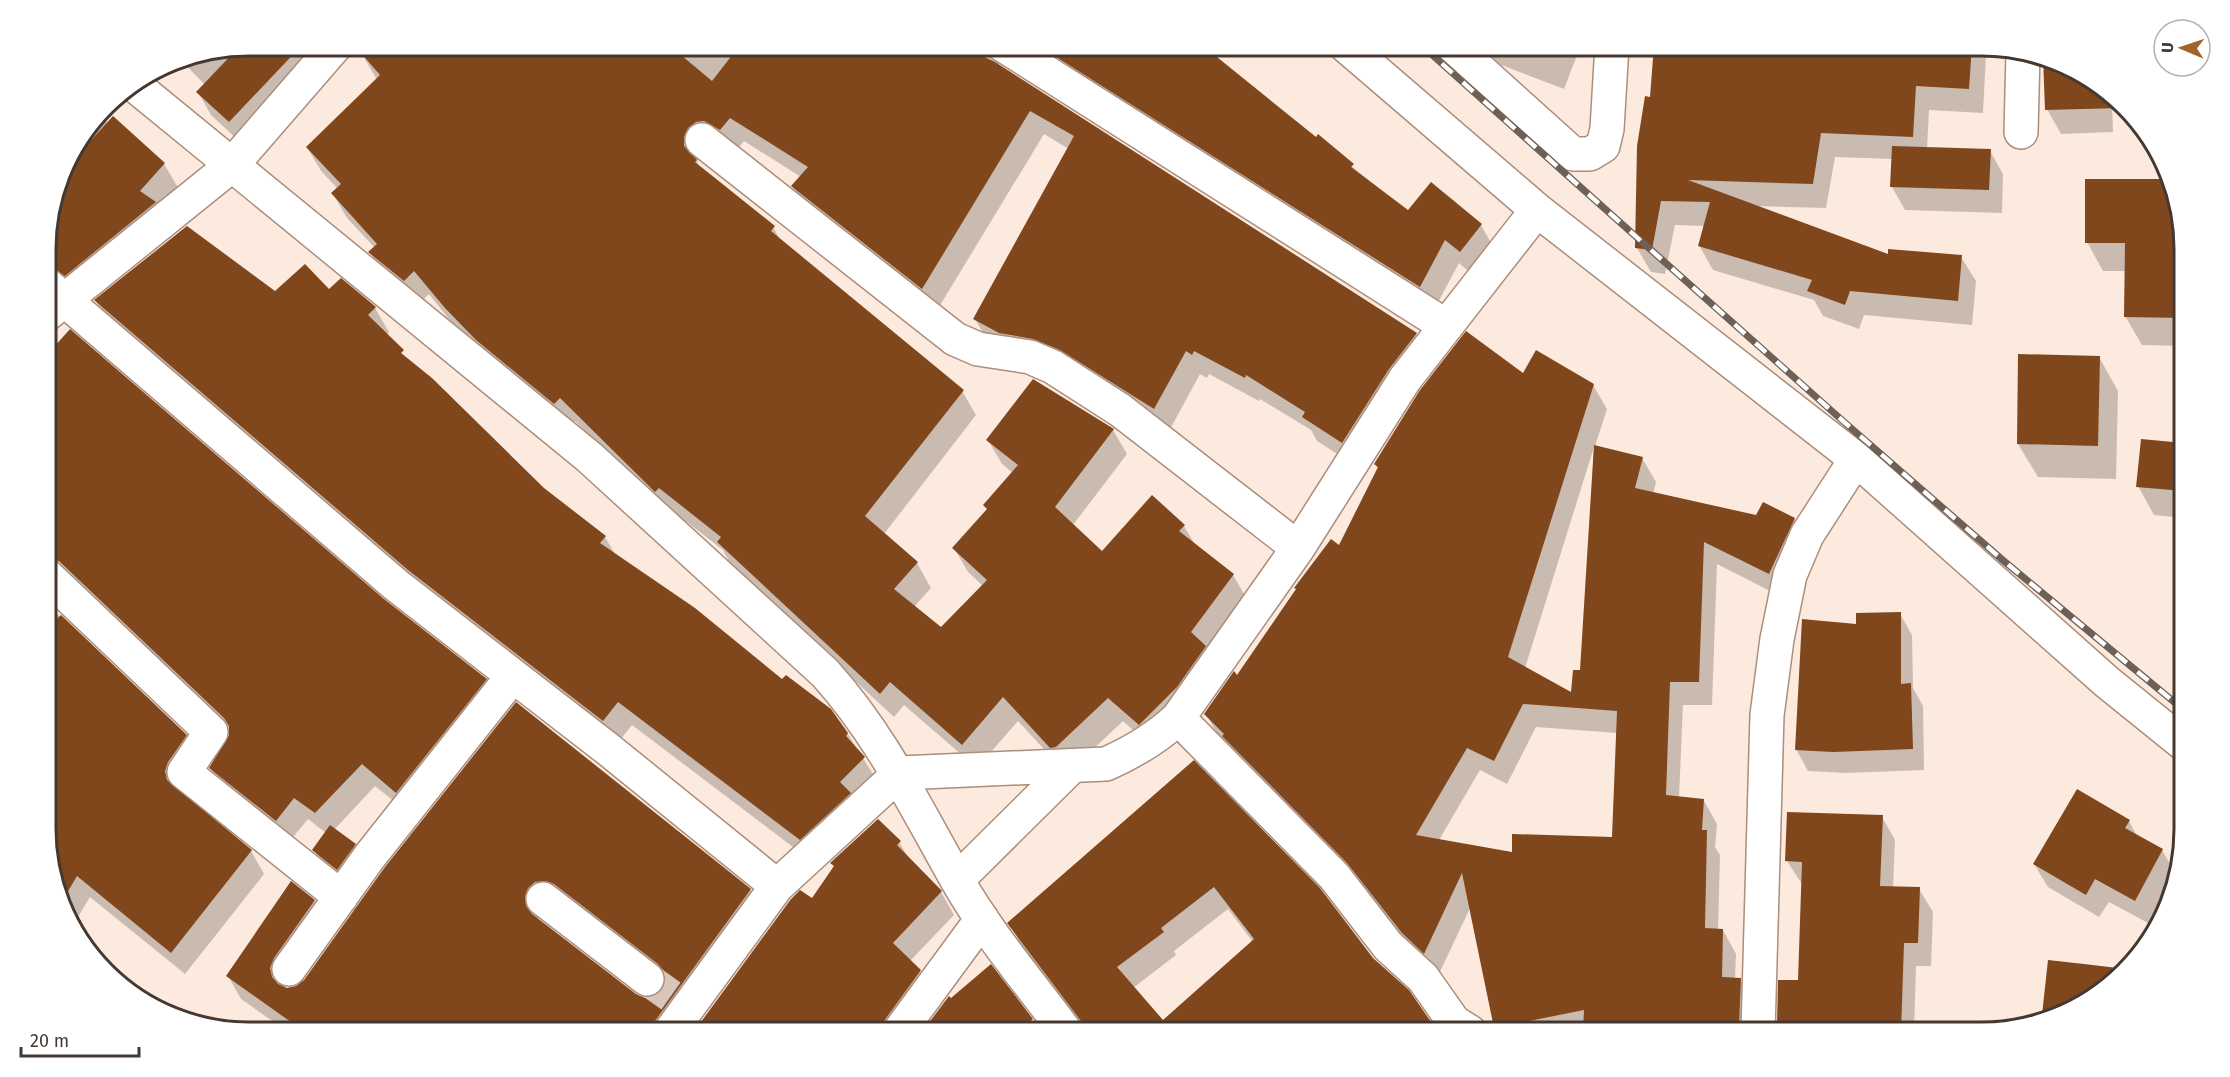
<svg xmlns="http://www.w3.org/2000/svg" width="2230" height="1077" viewBox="0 0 2230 1077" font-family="'Fira Sans',sans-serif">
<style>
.shadow{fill:#0003;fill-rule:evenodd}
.building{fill:#80471d;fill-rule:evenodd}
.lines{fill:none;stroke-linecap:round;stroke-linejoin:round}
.minor-tunnel{stroke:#d8c6bb;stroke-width:33;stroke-dasharray:33 16;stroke-linecap:butt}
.minor-casing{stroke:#ab8e7b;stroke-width:36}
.minor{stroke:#fff;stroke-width:33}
.rail-casing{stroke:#6d6057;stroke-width:7}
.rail{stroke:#fff;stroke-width:4.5;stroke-dasharray:14;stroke-linecap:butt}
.rim{fill:none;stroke:#443830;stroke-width:3}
</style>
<rect width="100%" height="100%" fill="#fdeade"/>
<path class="shadow" d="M 249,45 L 329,45 L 243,145 L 211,115 L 198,92 L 205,85 L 180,59 Z
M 371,45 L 1202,45 L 1408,212 L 1432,184 L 1481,225 L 1495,250 L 1474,276 L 1459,263 L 1434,310 L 1001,59 L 998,66 L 1416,334 L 1430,358 L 1356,466 L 1317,441 L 1311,430 L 1260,399 L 1259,401 L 1209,374 L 1207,378 L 1200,374 L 1168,433 L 989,343 L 975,319 L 1069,149 L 1044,134 L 936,312 L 807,211 L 793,187 L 801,177 L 744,141 L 734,154 L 701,152 L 697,162 L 700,168 L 773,227 L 781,241 L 962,391 L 976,415 L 884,534 L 917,563 L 931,588 L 914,607 L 941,629 L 983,586 L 968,572 L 954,548 L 988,510 L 1013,473 L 1002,464 L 988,440 L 1113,430 L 1127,454 L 1073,525 L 1102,553 L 1184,526 L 1196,546 L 1233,575 L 1247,599 L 1153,748 L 1123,721 L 1070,771 L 1065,772 L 1018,721 L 977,768 L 904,705 L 894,717 L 732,567 L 723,550 L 674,512 L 670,516 L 575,421 L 569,428 L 460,333 L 429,294 L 418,305 L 384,276 L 370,252 L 375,248 L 347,218 L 333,194 L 338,189 L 321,171 L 307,147 L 377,80 L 362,54 Z
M 1482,45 L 1581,45 L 1564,89 L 1491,61 Z
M 1656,45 L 1981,45 L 2041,57 L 1986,54 L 1983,113 L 1929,110 L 1927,149 L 1990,151 L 2003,174 L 2002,213 L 1905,210 L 1892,187 L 1893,159 L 1835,157 L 1826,208 L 1755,206 L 1889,256 L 1961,257 L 1976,281 L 1972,325 L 1864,315 L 1859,329 L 1823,316 L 1814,300 L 1713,270 L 1699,245 L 1705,226 L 1675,225 L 1665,274 L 1651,272 L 1637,248 Z
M 2045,58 L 2060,61 L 2112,101 L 2113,132 L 2061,134 L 2047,109 Z
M 99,116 L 164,164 L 179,189 L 46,300 L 45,235 L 66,158 Z
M 2087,180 L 2166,180 L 2183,222 L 2184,346 L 2142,345 L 2125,316 L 2126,271 L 2103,271 L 2087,242 Z
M 341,280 L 375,308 L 389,332 L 386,335 L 408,360 L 543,489 L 605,537 L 616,556 L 847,733 L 878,782 L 814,863 L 632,725 L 617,744 L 423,594 L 109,324 L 96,301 L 329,292 Z
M 70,331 L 383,600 L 485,680 L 498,702 L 410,814 L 375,786 L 334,830 L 355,845 L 368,868 L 351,892 L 328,874 L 314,850 L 326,833 L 308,819 L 289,842 L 224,791 L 211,768 L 231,734 L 73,584 L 46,584 L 46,359 Z
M 2099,357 L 2118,391 L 2116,479 L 2038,477 L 2018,444 Z
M 1523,375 L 1593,385 L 1607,409 L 1595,446 L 1642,458 L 1656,482 L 1653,494 L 1757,517 L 1763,504 L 1794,519 L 1808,543 L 1782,597 L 1717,564 L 1712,705 L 1683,705 L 1679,798 L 1704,801 L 1717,824 L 1715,847 L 1720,855 L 1718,930 L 1723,930 L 1736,954 L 1735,979 L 1740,980 L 1753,1003 L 1753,1032 L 1498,1032 L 1471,906 L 1438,976 L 1417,957 L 1219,737 L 1206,714 L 1340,548 L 1378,469 L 1375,464 ZM 1594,447 L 1582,672 L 1572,695 L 1525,668 ZM 1536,727 L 1617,733 L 1614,838 L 1513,854 L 1439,840 L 1480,770 L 1507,784 Z
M 2184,444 L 2184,518 L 2154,515 L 2138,486 Z
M 46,603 L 185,736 L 198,758 L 178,791 L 251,851 L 264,874 L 185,974 L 90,897 L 78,917 L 71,913 L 47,855 Z
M 1900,614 L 1912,635 L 1913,688 L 1923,706 L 1924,770 L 1846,773 L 1808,771 L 1796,749 L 1858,625 Z
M 516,704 L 750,890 L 763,913 L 674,1032 L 288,1032 L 241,999 L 228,976 L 314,901 L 327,924 L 284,988 L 297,988 L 305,981 ZM 569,907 L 667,982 L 663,991 L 655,997 L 645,999 L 635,995 L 537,920 L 540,911 Z
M 1193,762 L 1372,959 L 1436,1032 L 1086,1031 L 1022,946 L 1009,923 ZM 1228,909 L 1253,942 L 1163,1022 L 1133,988 L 1176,955 L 1174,951 Z
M 1882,817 L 1895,840 L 1893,888 L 1919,889 L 1933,912 L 1931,966 L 1916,966 L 1914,1032 L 1776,1032 L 1780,981 L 1799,982 L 1802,884 L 1787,861 Z
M 2129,821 L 2137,836 L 2162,850 L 2170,864 L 2177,868 L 2169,907 L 2162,920 L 2153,915 L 2148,923 L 2109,902 L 2099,917 L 2048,887 L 2034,864 Z
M 899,842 L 909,859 L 941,892 L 954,915 L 910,961 L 920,971 L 933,993 L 905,1032 L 703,1032 L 699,1026 L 812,900 L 834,867 L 832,863 Z
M 2050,961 L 2124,970 L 2095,997 L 2043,1015 Z
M 991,966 L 1040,1032 L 922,1032 L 950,1000 Z
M 248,1028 L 273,1032 L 249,1032 Z"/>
<path class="building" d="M 249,45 L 302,45 L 229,122 L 196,92 L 239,47 Z
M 354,45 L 669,45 L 712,81 L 740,45 L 958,45 L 995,62 L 1417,333 L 1389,369 L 1342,443 L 1302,417 L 1305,412 L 1246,375 L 1245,378 L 1194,351 L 1192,355 L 1186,351 L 1154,409 L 1060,350 L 1033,339 L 999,333 L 973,319 L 1074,136 L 1030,111 L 922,289 L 791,186 L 808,167 L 730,118 L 720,130 L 704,121 L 696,122 L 688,128 L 684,137 L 684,146 L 697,160 L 695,162 L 775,226 L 771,231 L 964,390 L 865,516 L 918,562 L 894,589 L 941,627 L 987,580 L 952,548 L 987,509 L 983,505 L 1018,465 L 986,440 L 1033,379 L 1114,429 L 1055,507 L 1102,551 L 1152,495 L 1185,525 L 1179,531 L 1234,574 L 1191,632 L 1206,646 L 1177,687 L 1139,725 L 1108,698 L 1056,747 L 1050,748 L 1003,697 L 962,745 L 890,682 L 880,694 L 717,542 L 721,537 L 659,488 L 655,492 L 560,398 L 554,404 L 476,340 L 445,308 L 414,271 L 404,281 L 368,252 L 377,244 L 331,193 L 341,184 L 306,147 L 380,75 Z
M 1044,45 L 1202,45 L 1316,137 L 1318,134 L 1354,164 L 1351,167 L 1408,210 L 1431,182 L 1482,224 L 1460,252 L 1445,240 L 1420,287 L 1042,48 Z
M 1654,45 L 1721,45 L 1815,56 L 1816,45 L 1972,45 L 1969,89 L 1916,86 L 1913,137 L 1821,133 L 1813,184 L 1688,180 L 1888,254 L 1888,249 L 1962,255 L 1958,301 L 1850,291 L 1845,305 L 1807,291 L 1812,280 L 1698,246 L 1710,202 L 1661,201 L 1652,250 L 1635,248 L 1637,146 L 1645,96 L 1650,97 Z
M 2043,57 L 2060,61 L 2121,108 L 2045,110 Z
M 113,116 L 165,163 L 140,191 L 156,202 L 65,276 L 46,264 L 45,235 L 62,172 Z
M 1892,146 L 1991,149 L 1989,190 L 1890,187 Z
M 2085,179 L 2165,179 L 2183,222 L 2184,318 L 2124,317 L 2125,243 L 2085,243 Z
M 187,226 L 275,291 L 305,264 L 329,289 L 341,278 L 376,307 L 368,315 L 404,350 L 401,353 L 432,378 L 544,488 L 606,536 L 600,543 L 695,608 L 782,679 L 786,675 L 831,709 L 848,733 L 846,736 L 865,757 L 840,782 L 851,793 L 800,840 L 618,702 L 603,721 L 408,570 L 94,300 Z
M 70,329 L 384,599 L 487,679 L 396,793 L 362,764 L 315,813 L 294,798 L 276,821 L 209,768 L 229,735 L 229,726 L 224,718 L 59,561 L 46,557 L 46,356 Z
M 1466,331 L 1523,373 L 1536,350 L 1594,384 L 1508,657 L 1571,692 L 1573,670 L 1580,670 L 1594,445 L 1643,457 L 1635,488 L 1756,515 L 1763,502 L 1795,518 L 1769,574 L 1704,542 L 1699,682 L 1670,682 L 1666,795 L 1704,799 L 1702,830 L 1707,830 L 1705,928 L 1723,929 L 1722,977 L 1741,978 L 1739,1026 L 1723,1025 L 1722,1032 L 1583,1031 L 1584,1010 L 1494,1028 L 1462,873 L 1424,954 L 1402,933 L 1347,863 L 1222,736 L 1224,734 L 1204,714 L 1234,671 L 1237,675 L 1296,589 L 1294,588 L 1331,539 L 1339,545 L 1378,467 L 1374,464 L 1420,390 ZM 1523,704 L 1617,711 L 1612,837 L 1512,834 L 1512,852 L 1416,835 L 1467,748 L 1494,761 Z
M 2018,354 L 2100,356 L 2098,446 L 2017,444 Z
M 2141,439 L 2184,443 L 2184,491 L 2136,487 Z
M 1901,612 L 1901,684 L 1911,683 L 1913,749 L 1833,752 L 1795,750 L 1802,619 L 1856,624 L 1856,613 Z
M 61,615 L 187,735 L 168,762 L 165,771 L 167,780 L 252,850 L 171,953 L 77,876 L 64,898 L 47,855 L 46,629 Z
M 516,702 L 751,889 L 647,1032 L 305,1032 L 226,976 L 291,881 L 315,900 L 274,958 L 270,968 L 272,977 L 278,984 L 287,988 L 296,986 L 304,980 L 385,867 ZM 546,881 L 554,884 L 658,964 L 664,971 L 666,981 L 661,991 L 655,996 L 645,998 L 636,994 L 532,914 L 526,906 L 525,896 L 528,888 L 535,882 Z
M 1194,760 L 1320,888 L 1373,958 L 1409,990 L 1438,1032 L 1084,1032 L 1081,1021 L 1007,923 ZM 1214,887 L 1254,939 L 1163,1020 L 1117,967 L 1164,932 L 1161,928 Z
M 2077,789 L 2130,820 L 2125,828 L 2163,849 L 2135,901 L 2095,879 L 2086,895 L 2033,864 Z
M 1787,812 L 1883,815 L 1880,886 L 1920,887 L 1918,943 L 1904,943 L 1901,1032 L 1777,1027 L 1778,980 L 1798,980 L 1802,862 L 1785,861 Z
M 878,819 L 901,841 L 897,845 L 942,891 L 893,943 L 921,970 L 884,1021 L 881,1032 L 707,1032 L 698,1026 L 791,899 L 800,890 L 812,898 L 834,866 L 830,863 Z
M 330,825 L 356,844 L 337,870 L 312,850 Z
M 2048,960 L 2084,964 L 2126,969 L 2095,997 L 2042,1015 Z
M 991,964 L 1033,1019 L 1018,1032 L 922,1032 L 949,996 L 951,998 Z"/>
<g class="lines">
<path class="minor-tunnel" d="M 647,979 L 671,996"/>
<g class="minor-casing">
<path id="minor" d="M 1003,45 L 1446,326
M 1345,45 L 1537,210 L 1856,459 L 2107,682 L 2185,745
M 1452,45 L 1573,154 L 1590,154 L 1603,146 L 1607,129 L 1612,45
M 133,84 L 589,457 L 825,673 C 881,735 916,808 957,880 C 988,934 1029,982 1066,1032
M 2021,132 L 2023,53
M 702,140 L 955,339 L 978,349 L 1030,357 L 1053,367 L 1120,410 L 1298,548
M 46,284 L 396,585 L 609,750 L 777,886 L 670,1032
M 46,315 L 231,166 L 336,45
M 46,575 L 211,732 L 184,772 L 341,897
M 1178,718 L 1334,876 L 1388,946 L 1423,978 L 1454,1022 L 1470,1032
M 957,880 L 1072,766
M 777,886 L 900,773 L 1106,764 C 1133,752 1157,738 1178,718 L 1298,548 L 1405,379 L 1537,210
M 543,899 L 647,979
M 289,969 L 370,856 L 512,677
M 899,1032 L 982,919
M 1758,1032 L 1767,715 L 1777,639 L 1790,575 L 1807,535 L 1856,459"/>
</g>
<use href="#minor" class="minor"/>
<g class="rail-casing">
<path id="rail" d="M 1421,45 L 1843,421 L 2005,562 L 2185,711"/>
</g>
<use href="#rail" class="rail"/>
</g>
<path d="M0 0H2230V1077H0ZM249 56H1981A193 193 0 0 1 2174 249V829A193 193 0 0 1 1981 1022H249A193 193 0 0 1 56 829V249A193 193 0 0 1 249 56Z" fill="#fff" fill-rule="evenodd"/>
<path class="rim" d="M249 56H1981A193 193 0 0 1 2174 249V829A193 193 0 0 1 1981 1022H249A193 193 0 0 1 56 829V249A193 193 0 0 1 249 56Z"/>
<g transform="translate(2182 48) rotate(272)"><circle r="28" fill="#ffffff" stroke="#b4afac" stroke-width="1.5"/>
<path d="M0-4.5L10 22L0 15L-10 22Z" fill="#a3632c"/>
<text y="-9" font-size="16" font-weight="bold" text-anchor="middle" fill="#443830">U</text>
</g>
<path d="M21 1047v9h118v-9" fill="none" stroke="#443830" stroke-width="3"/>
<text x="30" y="1047" font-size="18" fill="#443830" stroke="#ffffff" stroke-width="4.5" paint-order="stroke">20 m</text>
</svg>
